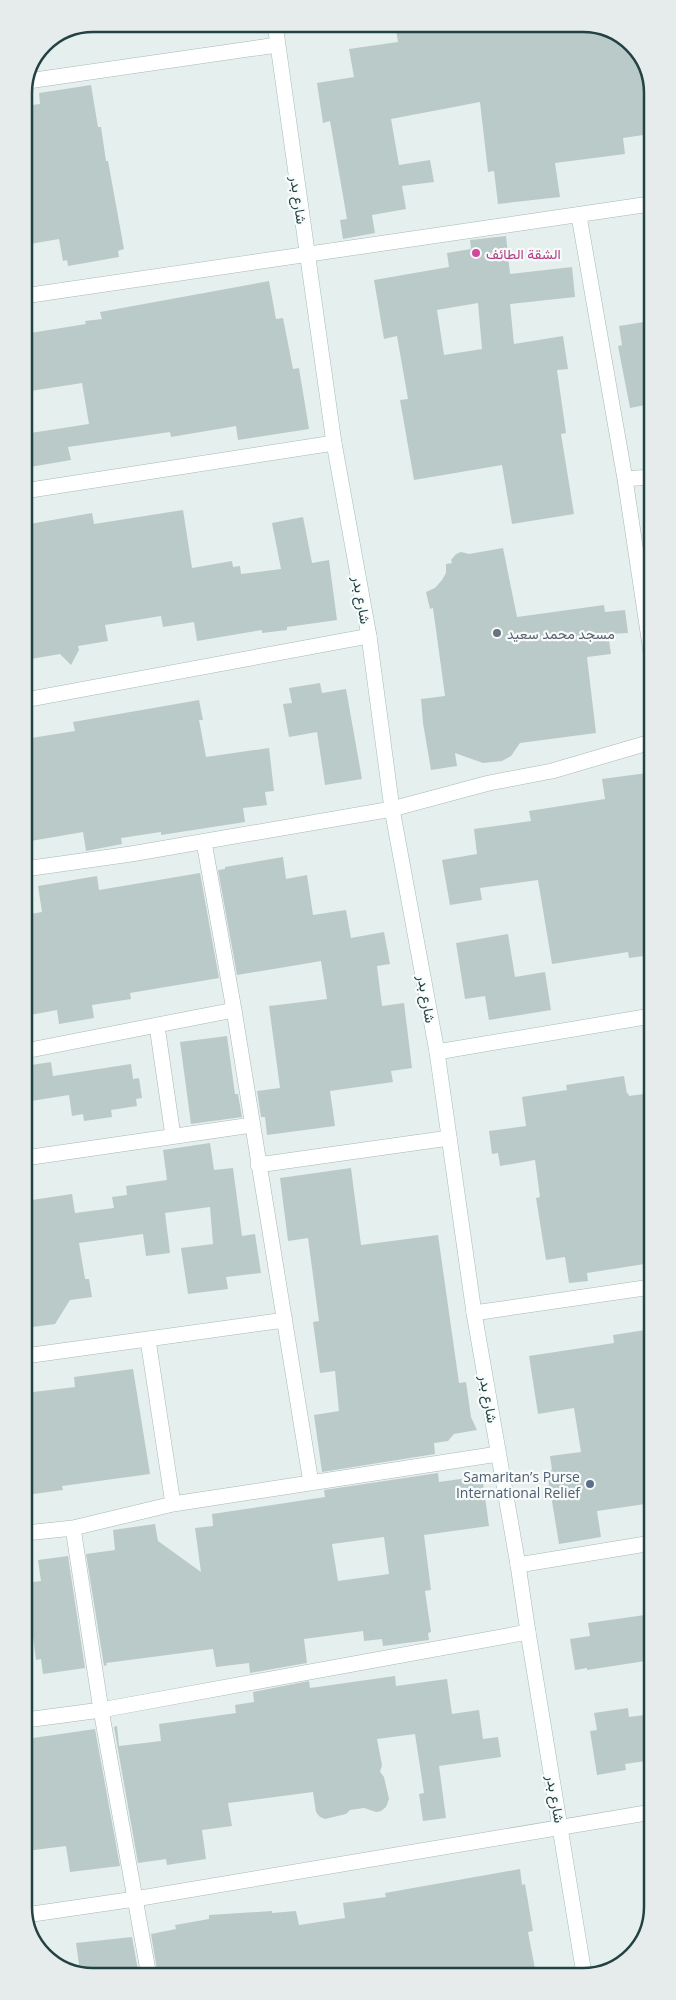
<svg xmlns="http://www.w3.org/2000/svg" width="676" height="2000" viewBox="0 0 676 2000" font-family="'Open Sans',Vazirmatn,sans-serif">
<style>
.building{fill:#bacac8;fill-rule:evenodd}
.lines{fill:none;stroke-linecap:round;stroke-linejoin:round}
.street-casing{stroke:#a7b8b7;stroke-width:16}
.secondary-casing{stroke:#a3bcbb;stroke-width:16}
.street{stroke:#fff;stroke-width:15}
.secondary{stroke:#fff;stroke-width:15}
.hotel-dot{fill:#d1479c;stroke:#f7fbfa;stroke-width:2}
.worship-dot{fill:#6b7280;stroke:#f7fbfa;stroke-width:2}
.service-dot{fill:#5c6f8a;stroke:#f7fbfa;stroke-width:2}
.labels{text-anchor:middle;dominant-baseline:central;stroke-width:4.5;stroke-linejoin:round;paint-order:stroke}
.street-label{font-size:14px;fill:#234243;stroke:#f7fbfa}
.hotel-label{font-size:14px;fill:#b23c85;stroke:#f7fbfa;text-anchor:start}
.worship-label{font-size:14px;fill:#5b616d;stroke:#f7fbfa;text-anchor:start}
.service-label{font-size:14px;fill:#4e5e75;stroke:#f7fbfa;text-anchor:end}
.rim{fill:none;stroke:#234243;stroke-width:2.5}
</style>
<rect width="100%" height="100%" fill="#e5efee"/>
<path class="building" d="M 395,24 L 453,24 L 453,27 L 477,24 L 587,24 L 628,41 L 650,76 L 650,134 L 623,138 L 625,154 L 555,163 L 560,197 L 498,204 L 494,171 L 488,172 L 480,102 L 391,119 L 399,165 L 430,160 L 434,182 L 402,186 L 406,209 L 372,215 L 375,233 L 343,239 L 340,220 L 347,219 L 330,121 L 323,123 L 317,83 L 354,77 L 349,49 L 398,42 Z
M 91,85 L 98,127 L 101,127 L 106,161 L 108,161 L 124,249 L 118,251 L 119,257 L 68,266 L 67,260 L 63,261 L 59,239 L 24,245 L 24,106 L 40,104 L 39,93 Z
M 506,236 L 510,274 L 572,267 L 575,297 L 510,304 L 514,344 L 563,336 L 568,369 L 557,370 L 566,433 L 561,434 L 574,514 L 512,524 L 502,465 L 414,480 L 400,400 L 408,399 L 397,336 L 384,339 L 374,280 L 449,267 L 447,253 L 471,249 L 470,240 ZM 478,303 L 482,349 L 444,355 L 437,310 Z
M 269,281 L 276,319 L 283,318 L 293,369 L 299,368 L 309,429 L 238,440 L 236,426 L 171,437 L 170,432 L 68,447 L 71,460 L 30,467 L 24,434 L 89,424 L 82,383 L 24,392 L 24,334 L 86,324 L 85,321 L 102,319 L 100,312 Z
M 650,321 L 650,404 L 630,408 L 618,346 L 622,345 L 619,326 Z
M 183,510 L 192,568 L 232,561 L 233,567 L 240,566 L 241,574 L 281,569 L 272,523 L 303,517 L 312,563 L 329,560 L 337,620 L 287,627 L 287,630 L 262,633 L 262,630 L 197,641 L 194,622 L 163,627 L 161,616 L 105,625 L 108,641 L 78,646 L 79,650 L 71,665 L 60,654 L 25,660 L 24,525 L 92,513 L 94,524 Z
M 503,548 L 517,617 L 604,605 L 605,612 L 625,610 L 628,633 L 608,634 L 611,654 L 587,657 L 596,733 L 520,743 L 511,756 L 502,761 L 483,763 L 455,753 L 457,766 L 431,770 L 423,723 L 421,699 L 445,696 L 433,608 L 430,609 L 426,592 L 435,588 L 442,580 L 446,573 L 446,564 L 452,563 L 451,560 L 456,554 L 461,552 L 469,554 Z
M 320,683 L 322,693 L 346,689 L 362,779 L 325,785 L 317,732 L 289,737 L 283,704 L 292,703 L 289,688 Z
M 199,700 L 203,720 L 199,720 L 206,757 L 269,748 L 274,791 L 265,792 L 267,805 L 243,808 L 245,822 L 161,835 L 161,832 L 121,838 L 122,844 L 86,851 L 83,832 L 25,842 L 25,739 L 75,731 L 73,722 Z
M 647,773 L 651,799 L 651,955 L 629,958 L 628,952 L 552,964 L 538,880 L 480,888 L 482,900 L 450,905 L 442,860 L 477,854 L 474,829 L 531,821 L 529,811 L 605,799 L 602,779 Z
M 283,857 L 286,879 L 307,875 L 313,915 L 346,910 L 351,938 L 384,932 L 390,964 L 377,966 L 382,1006 L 404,1003 L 412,1068 L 391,1071 L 393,1082 L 330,1091 L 335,1126 L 267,1135 L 265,1117 L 261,1117 L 257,1091 L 280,1088 L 269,1006 L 327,999 L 321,961 L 237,975 L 218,870 L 225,869 L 225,867 Z
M 200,873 L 219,978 L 130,993 L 131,999 L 92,1005 L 94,1018 L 59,1024 L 57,1010 L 25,1016 L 25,915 L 42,912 L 38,886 L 97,876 L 99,890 Z
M 508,934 L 515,977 L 545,972 L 551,1010 L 489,1020 L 485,996 L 465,999 L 456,943 Z
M 227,1036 L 235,1094 L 238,1094 L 242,1117 L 191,1124 L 180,1042 Z
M 51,1062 L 53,1076 L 131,1064 L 133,1079 L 139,1078 L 142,1098 L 136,1099 L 137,1106 L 111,1110 L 112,1117 L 84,1121 L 83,1114 L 72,1116 L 69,1095 L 25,1102 L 25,1066 Z
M 624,1076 L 627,1094 L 628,1093 L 629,1096 L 651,1093 L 651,1263 L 587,1273 L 588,1281 L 569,1283 L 565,1257 L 546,1260 L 536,1198 L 540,1197 L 535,1160 L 500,1166 L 498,1153 L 492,1154 L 489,1131 L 526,1126 L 522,1097 L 567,1090 L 566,1085 Z
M 210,1143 L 214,1170 L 233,1168 L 242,1236 L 255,1234 L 261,1273 L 226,1277 L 228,1289 L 188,1294 L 181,1248 L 213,1244 L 210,1207 L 165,1213 L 170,1253 L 146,1256 L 143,1234 L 79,1243 L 85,1279 L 89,1279 L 92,1297 L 70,1300 L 55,1324 L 25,1328 L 25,1201 L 72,1194 L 75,1213 L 114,1208 L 112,1197 L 127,1195 L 126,1186 L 167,1180 L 163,1150 Z
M 351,1168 L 361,1245 L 438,1235 L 459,1383 L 466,1382 L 471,1417 L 477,1430 L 454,1434 L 448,1441 L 434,1443 L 435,1454 L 322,1472 L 314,1415 L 339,1411 L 335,1371 L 320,1373 L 313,1322 L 319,1321 L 308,1238 L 288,1241 L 280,1178 Z
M 652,1329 L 652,1503 L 597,1511 L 601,1537 L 559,1544 L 547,1471 L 552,1470 L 550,1456 L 581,1452 L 574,1408 L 538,1414 L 529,1356 L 614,1343 L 613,1335 Z
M 133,1369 L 150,1474 L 62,1486 L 63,1490 L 26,1495 L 26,1447 L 30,1446 L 25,1416 L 25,1393 L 75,1387 L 74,1377 Z
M 438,1473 L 439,1482 L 482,1476 L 489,1526 L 424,1535 L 431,1590 L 425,1591 L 431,1632 L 428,1633 L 429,1640 L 383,1646 L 382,1639 L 364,1641 L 363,1631 L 304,1639 L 307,1663 L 250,1673 L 249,1663 L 216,1667 L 213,1649 L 106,1663 L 107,1665 L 104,1666 L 86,1554 L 115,1550 L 113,1530 L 155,1524 L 158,1541 L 201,1572 L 195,1528 L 213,1526 L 212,1514 L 325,1497 L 324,1490 ZM 384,1537 L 389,1574 L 338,1581 L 332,1544 Z
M 68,1556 L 85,1668 L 43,1674 L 41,1659 L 36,1660 L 30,1613 L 27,1613 L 26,1602 L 26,1583 L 41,1581 L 38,1560 Z
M 652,1614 L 652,1660 L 587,1670 L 587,1668 L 575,1670 L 570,1639 L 590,1636 L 588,1623 Z
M 395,1676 L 396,1686 L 447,1679 L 452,1714 L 479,1710 L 483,1739 L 498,1737 L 501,1757 L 439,1766 L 446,1818 L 423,1821 L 419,1794 L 424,1793 L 415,1734 L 377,1739 L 382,1765 L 380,1772 L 384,1777 L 389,1799 L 386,1807 L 381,1811 L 376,1812 L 364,1808 L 350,1810 L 346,1814 L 325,1819 L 320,1817 L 316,1812 L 313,1792 L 228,1803 L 232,1826 L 202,1830 L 206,1859 L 167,1865 L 166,1859 L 138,1863 L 114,1727 L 117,1726 L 119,1746 L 161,1741 L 159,1724 L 236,1713 L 235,1705 L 254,1702 L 253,1692 L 309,1681 L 310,1688 Z
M 628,1708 L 629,1717 L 652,1714 L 652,1760 L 625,1764 L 626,1770 L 597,1775 L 590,1731 L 597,1730 L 594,1713 Z
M 95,1729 L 120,1866 L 70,1872 L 66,1846 L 26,1851 L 26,1739 Z
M 520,1869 L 522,1885 L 525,1884 L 533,1931 L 528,1932 L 536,1974 L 158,1976 L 151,1934 L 176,1929 L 175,1925 L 209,1919 L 209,1915 L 272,1911 L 272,1913 L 296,1911 L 299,1925 L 345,1918 L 343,1903 L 386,1897 L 385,1893 Z
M 132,1937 L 139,1976 L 89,1976 L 80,1972 L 76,1943 Z"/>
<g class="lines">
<g class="street-casing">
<path id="street" d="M 28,81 L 277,45
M 579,216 L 625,479 L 651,652
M 24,296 L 650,204
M 625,479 L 650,477
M 24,491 L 334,443
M 25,700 L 369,636
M 204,842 L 234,1010 L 311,1483
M 25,869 L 131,854 L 392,809 L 489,783 L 552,771 L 651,742
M 157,1026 L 173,1136
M 25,1051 L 234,1010
M 437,1052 L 651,1016
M 25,1158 L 252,1125
M 258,1165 L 449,1138
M 474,1313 L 651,1287
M 148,1340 L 173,1504
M 25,1356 L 285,1320
M 73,1528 L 101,1710 L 149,1976
M 26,1533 L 73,1528 L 173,1504 L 498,1454
M 518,1565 L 652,1543
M 26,1720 L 101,1710 L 528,1632
M 26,1915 L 135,1899 L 652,1812"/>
</g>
<g class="secondary-casing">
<path id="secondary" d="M 275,24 L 334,443 L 369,636 L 392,809 L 437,1052 L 474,1313 L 518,1565 L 528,1632 L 584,1974"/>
</g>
<use href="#street" class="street"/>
<use href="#secondary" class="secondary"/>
</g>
<circle class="hotel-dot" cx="476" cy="253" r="5"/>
<circle class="worship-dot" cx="497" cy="633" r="5"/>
<circle class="service-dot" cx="590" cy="1484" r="5"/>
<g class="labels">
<g class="street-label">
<text transform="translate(299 200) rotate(82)">شارع بدر</text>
<text transform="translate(362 600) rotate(80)">شارع بدر</text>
<text transform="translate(427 999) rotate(80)">شارع بدر</text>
<text transform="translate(489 1399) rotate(80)">شارع بدر</text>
<text transform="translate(556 1799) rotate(80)">شارع بدر</text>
</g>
<g class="hotel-label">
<text x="486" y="253">الشقة الطائف</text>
</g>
<g class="worship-label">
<text x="507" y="633">مسجد محمد سعيد</text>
</g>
<g class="service-label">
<text x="580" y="1476">Samaritan’s Purse<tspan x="580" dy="16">International Relief</tspan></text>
</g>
</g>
<path d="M0 0H676V2000H0ZM93 32H583A61 61 0 0 1 644 93V1907A61 61 0 0 1 583 1968H93A61 61 0 0 1 32 1907V93A61 61 0 0 1 93 32Z" fill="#e6eceb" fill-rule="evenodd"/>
<path class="rim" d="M93 32H583A61 61 0 0 1 644 93V1907A61 61 0 0 1 583 1968H93A61 61 0 0 1 32 1907V93A61 61 0 0 1 93 32Z"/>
</svg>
